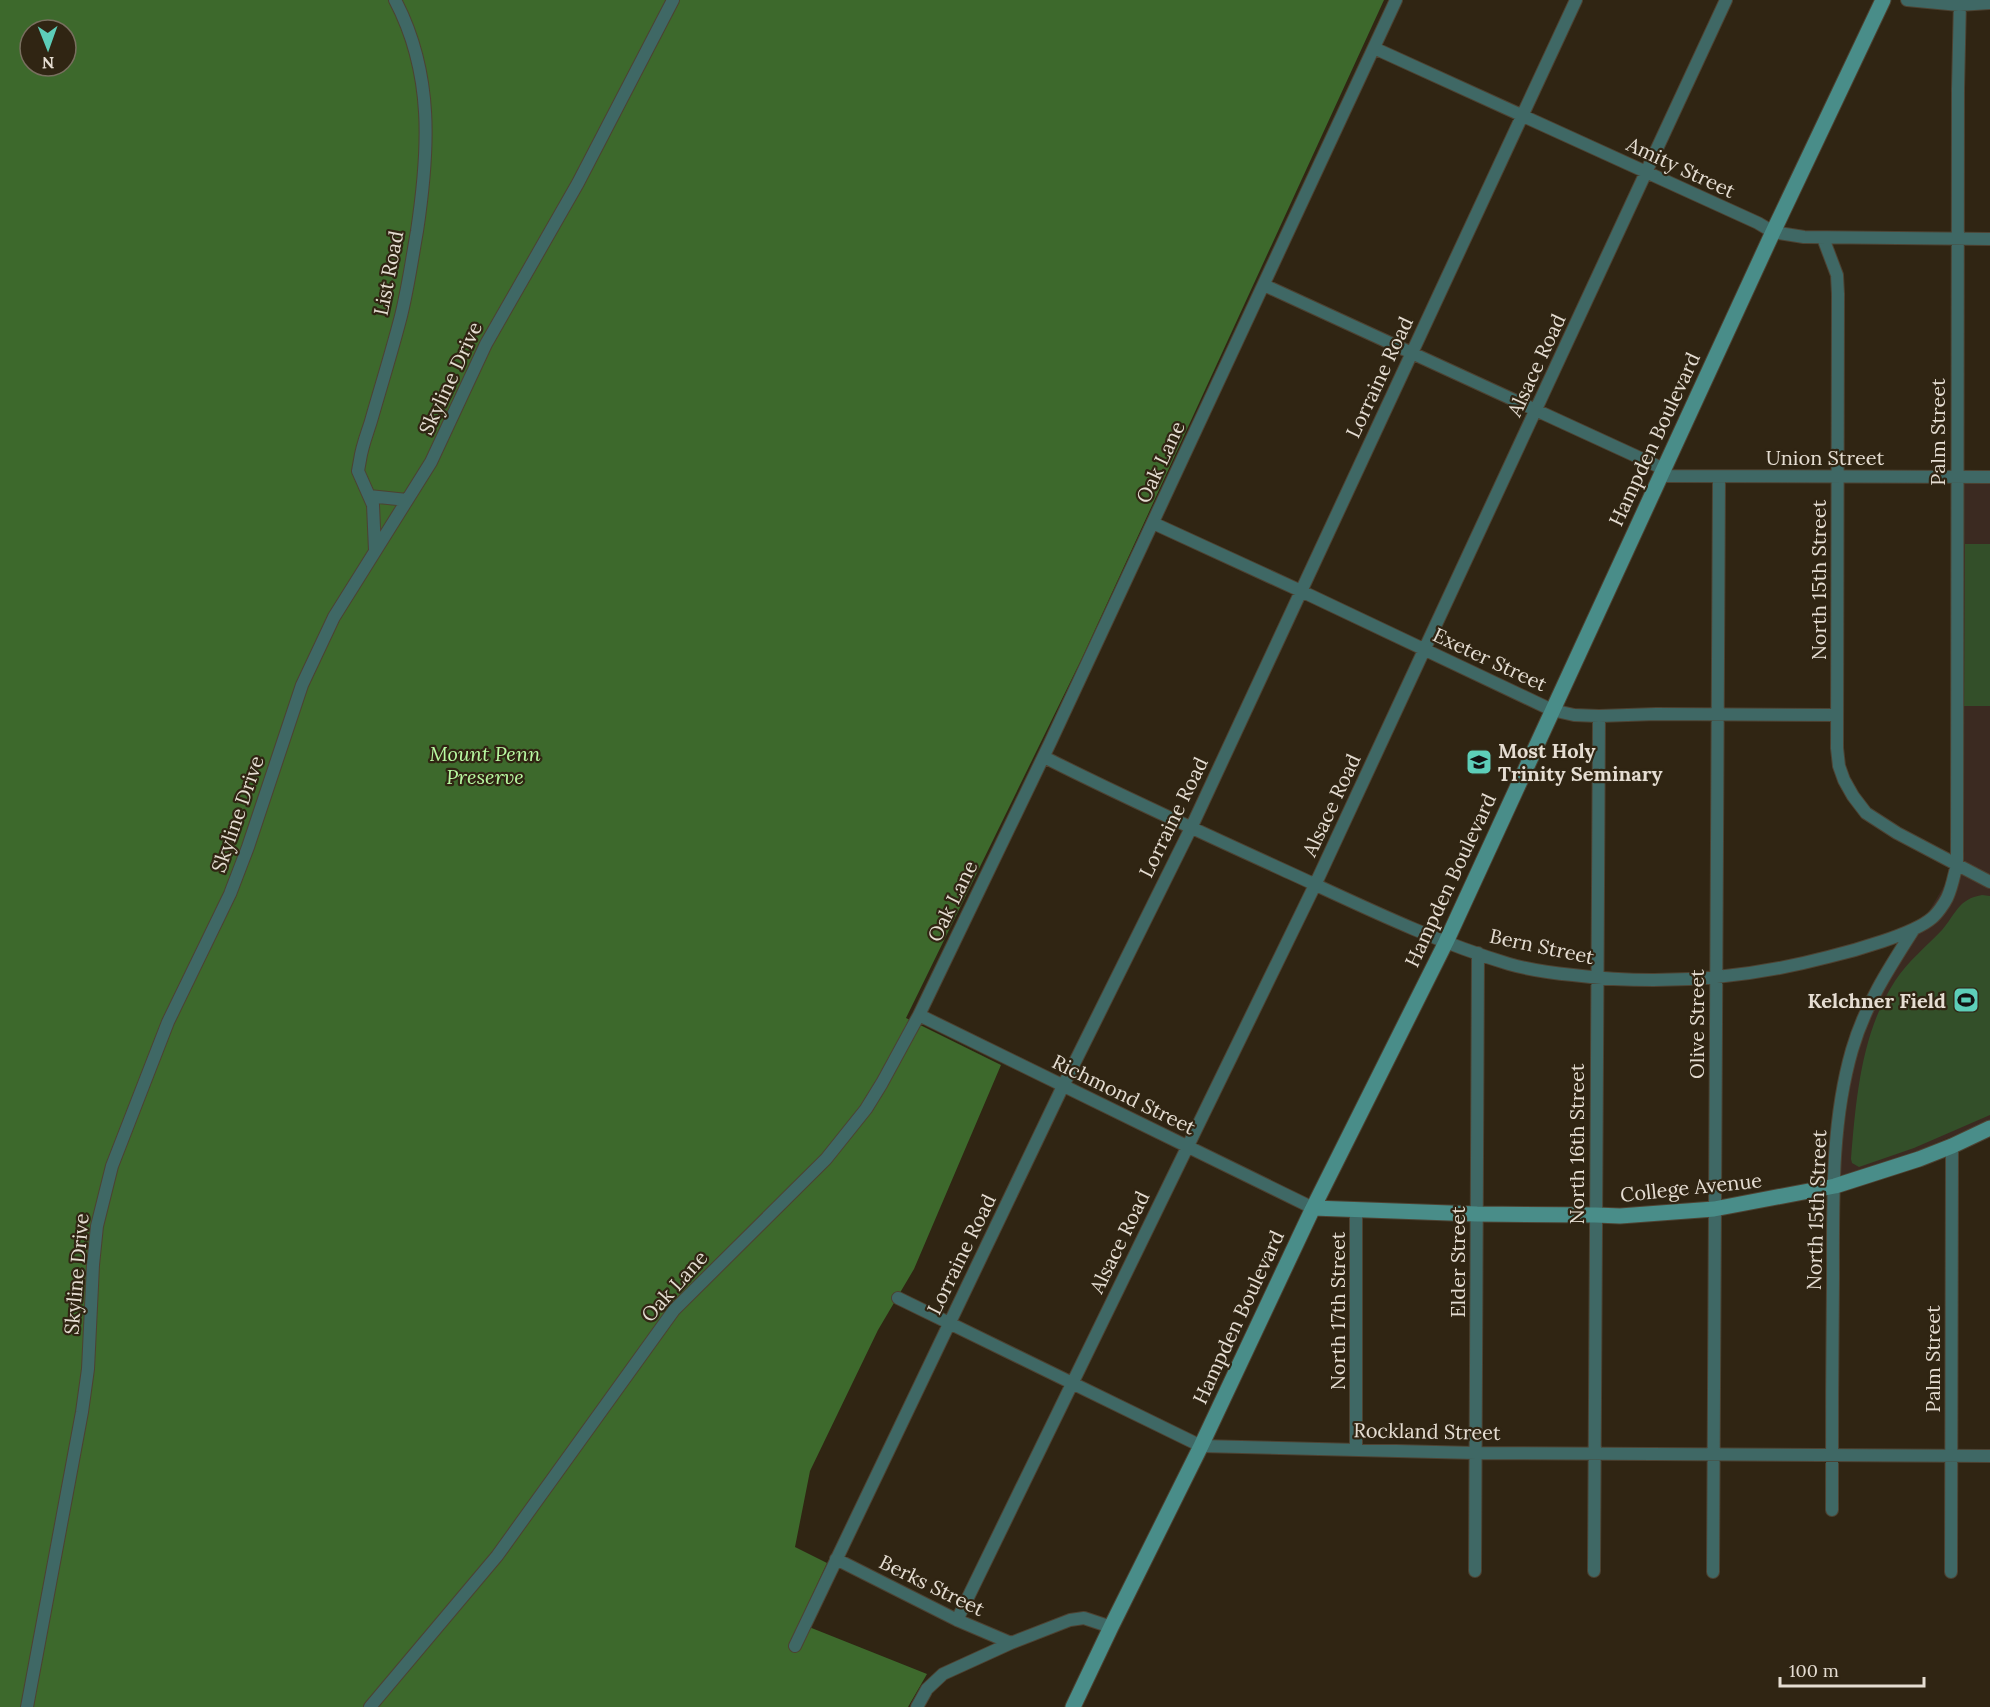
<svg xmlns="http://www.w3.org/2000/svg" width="1990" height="1707" viewBox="0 0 1990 1707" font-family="Lora,serif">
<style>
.education{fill:#3b2a21}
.green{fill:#334f29}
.forest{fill:#3d692c;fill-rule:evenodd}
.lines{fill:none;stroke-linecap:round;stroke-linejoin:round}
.street-casing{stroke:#4d4232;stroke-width:14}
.secondary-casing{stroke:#4d4232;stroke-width:17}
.street{stroke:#3f6865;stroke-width:12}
.secondary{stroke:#498d89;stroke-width:15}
.labels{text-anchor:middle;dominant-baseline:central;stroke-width:4.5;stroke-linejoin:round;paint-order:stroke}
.street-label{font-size:20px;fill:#e5ddd2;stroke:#302513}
.poi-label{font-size:20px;font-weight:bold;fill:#e5ddd2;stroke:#302513;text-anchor:start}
.park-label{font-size:20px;font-style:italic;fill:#b9faa2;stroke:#302513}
</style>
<rect width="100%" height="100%" fill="#302513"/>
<path class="education" d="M 1956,477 L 1990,477 L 1990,1120 L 1835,1186 L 1859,1029 L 1957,864 Z"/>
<path class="green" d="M 1965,544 L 1990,544 L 1990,706 L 1964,706 Z
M 1982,895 L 1990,896 L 1990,1115 L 1914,1148 L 1859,1167 L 1852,1163 L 1851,1159 C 1856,1099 1861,1033 1895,981 C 1908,961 1926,947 1942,930 C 1956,914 1958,899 1982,895 Z"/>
<path class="forest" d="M 0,0 L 1384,0 L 1082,658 L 906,1018 L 1001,1065 L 914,1269 L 878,1330 L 810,1471 L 795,1547 L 827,1563 L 799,1623 L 927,1674 L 908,1707 L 0,1707 ZM 30,30 L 66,30 L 66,66 L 30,66 Z"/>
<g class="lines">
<g class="street-casing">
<path id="street" d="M 1907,0 L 1959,5 L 1990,3
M 1374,48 L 1758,223 L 1773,232 L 1804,237 L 1990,239
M 1823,238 L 1837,275 L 1838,294 L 1837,748 L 1839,766 L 1844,780 L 1853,796 L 1866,813 L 1897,833 L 1990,882
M 1264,285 L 1664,469
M 1660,476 L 1990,477
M 369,496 L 407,500
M 1153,523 L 1301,591 L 1552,710 L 1574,715 L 1599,716 L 1656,714 L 1837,715
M 375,550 L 373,505 L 358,471 L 360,460 C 362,446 367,434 371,421 C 381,386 392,351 401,316 C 408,288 412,259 417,231 C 429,151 434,74 395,0
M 1044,757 C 1125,798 1207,835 1290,873 C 1362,906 1433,941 1509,964 C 1530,970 1552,973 1573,975 C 1659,986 1744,979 1828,957 C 1853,951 1914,934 1932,918 C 1937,914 1944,904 1947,898 C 1952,888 1954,875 1957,864 L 1958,89 L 1960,0
M 919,1015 L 1313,1208
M 1356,1210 L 1356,1449
M 898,1298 L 1201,1446 L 1475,1453 L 1990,1456
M 1832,1510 C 1832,1432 1832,1355 1833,1277 C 1833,1202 1831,1123 1852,1050 C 1865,1005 1889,968 1914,929
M 836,1559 L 957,1620 L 1011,1643
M 1475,1571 L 1478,953
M 1594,1571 L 1599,716
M 1713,1572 L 1719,477
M 1951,1572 L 1952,1146
M 957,1620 L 1315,885 L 1726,0
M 795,1646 L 1063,1086 L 1191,828 L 1576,0
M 27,1707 L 82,1412 L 88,1369 L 93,1265 L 97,1226 L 112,1166 L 168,1022 L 230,894 L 248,847 L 302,685 L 334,617 L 431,462 L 486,344 L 578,183 L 673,0
M 370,1707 L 497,1556 L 674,1310 L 826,1159 L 866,1109 L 882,1083 L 919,1015 L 1050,743 L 1396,0
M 917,1707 L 927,1689 L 943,1674 L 1011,1643 L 1070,1620 L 1084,1618 L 1111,1627"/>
</g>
<g class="secondary-casing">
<path id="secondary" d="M 1313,1208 L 1477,1214 L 1596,1215 L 1620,1216 L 1714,1209 L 1835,1186 L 1919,1159 L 1952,1146 L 1990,1128
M 1073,1707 L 1111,1627 L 1201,1446 L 1313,1208 L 1446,942 L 1773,232 L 1883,0"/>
</g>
<use href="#street" class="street"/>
<use href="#secondary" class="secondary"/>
</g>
<defs>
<g id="school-square" transform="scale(1.35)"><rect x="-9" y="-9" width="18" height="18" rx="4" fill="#5dceb9" stroke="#302513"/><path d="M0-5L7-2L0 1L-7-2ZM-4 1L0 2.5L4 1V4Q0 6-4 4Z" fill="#111"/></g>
<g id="stadium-square" transform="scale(1.35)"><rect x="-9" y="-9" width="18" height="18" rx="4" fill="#5dceb9" stroke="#302513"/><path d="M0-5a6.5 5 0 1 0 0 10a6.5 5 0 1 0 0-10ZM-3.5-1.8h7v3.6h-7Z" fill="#111"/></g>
</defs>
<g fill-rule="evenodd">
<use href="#school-square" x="1479" y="762"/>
<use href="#stadium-square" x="1966" y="1000"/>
</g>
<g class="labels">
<g class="street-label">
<text transform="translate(1681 167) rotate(25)">Amity Street</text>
<text transform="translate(388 273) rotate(-79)">List Road</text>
<text transform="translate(1536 365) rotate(-65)">Alsace Road</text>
<text transform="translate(1379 377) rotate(-65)">Lorraine Road</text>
<text transform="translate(450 378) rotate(-65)">Skyline Drive</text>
<text transform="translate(1937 432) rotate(-90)">Palm Street</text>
<text transform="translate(1654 439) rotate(-65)">Hampden Boulevard</text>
<text x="1825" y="457">Union Street</text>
<text transform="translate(1160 462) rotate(-65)">Oak Lane</text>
<text transform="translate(1818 580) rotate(-90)">North 15th Street</text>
<text transform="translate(1490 659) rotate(25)">Exeter Street</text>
<text transform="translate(1331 805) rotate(-65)">Alsace Road</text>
<text transform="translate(237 814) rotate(-71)">Skyline Drive</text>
<text transform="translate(1173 817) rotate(-64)">Lorraine Road</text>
<text transform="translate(1450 880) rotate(-65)">Hampden Boulevard</text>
<text transform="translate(952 901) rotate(-64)">Oak Lane</text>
<text transform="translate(1542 946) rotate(12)">Bern Street</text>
<text transform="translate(1696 1024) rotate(-90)">Olive Street</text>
<text transform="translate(1124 1094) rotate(26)">Richmond Street</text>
<text transform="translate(1576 1144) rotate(-90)">North 16th Street</text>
<text transform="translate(1691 1187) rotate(-6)">College Avenue</text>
<text transform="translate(1816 1210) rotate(-88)">North 15th Street</text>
<text transform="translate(1119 1242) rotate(-64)">Alsace Road</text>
<text transform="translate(961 1254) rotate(-64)">Lorraine Road</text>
<text transform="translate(1457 1262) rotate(-90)">Elder Street</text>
<text transform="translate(76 1274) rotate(-85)">Skyline Drive</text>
<text transform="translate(674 1286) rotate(-48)">Oak Lane</text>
<text transform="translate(1337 1311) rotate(-90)">North 17th Street</text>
<text transform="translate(1238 1317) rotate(-65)">Hampden Boulevard</text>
<text transform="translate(1932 1359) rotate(-90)">Palm Street</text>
<text transform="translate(1427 1431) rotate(1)">Rockland Street</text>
<text transform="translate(932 1585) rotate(26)">Berks Street</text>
</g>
<g class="poi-label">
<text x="1498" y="750">Most Holy<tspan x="1498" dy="23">Trinity Seminary</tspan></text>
<text x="1946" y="1000" text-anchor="end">Kelchner Field</text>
</g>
<g class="park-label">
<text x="485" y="753">Mount Penn<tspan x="485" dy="23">Preserve</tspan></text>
</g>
</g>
<g transform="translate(48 48) rotate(179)"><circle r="28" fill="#302513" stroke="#786f5f" stroke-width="1.5"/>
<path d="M0-4.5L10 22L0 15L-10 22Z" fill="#5dceb9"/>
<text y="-9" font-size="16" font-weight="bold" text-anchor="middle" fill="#e5ddd2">N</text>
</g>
<path d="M1780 1677v9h144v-9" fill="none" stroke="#e5ddd2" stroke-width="3"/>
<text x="1789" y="1677" font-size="18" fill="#e5ddd2" stroke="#302513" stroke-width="4.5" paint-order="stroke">100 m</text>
</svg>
